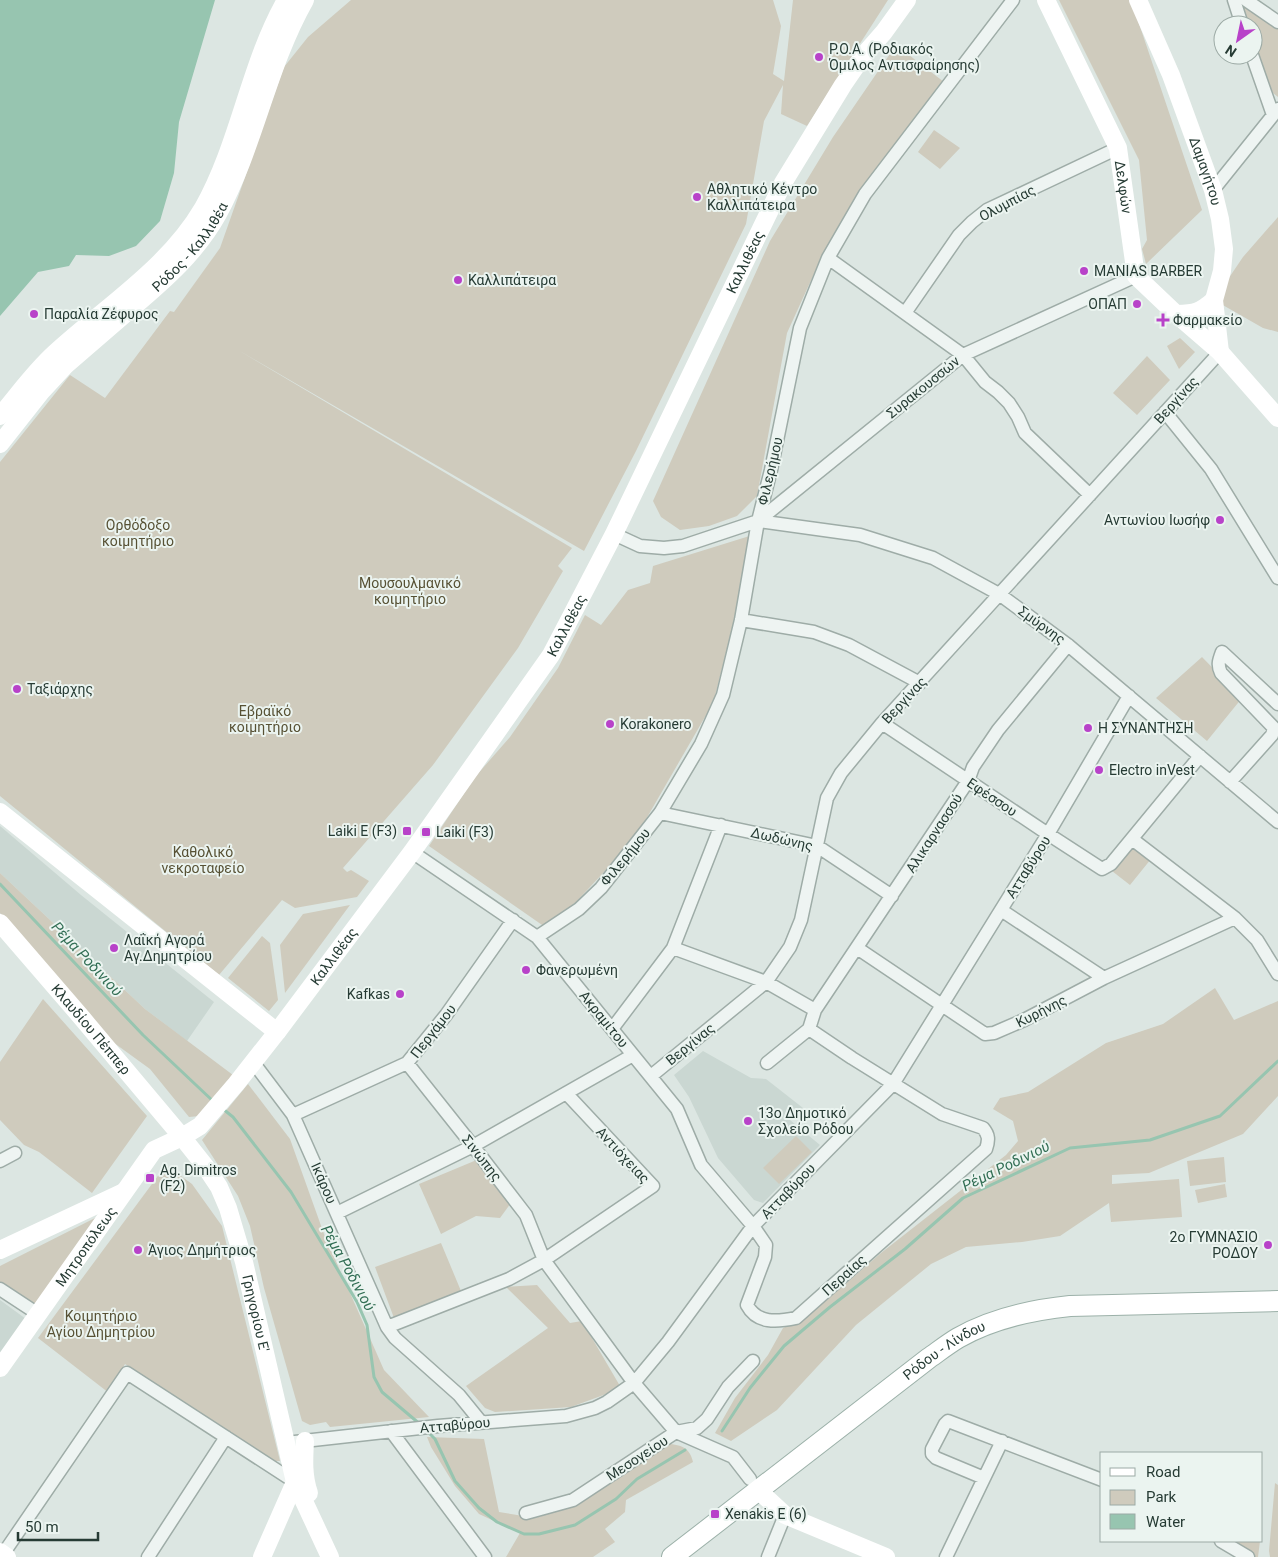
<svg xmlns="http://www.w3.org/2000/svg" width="1278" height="1557" viewBox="0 0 1278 1557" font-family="Roboto,sans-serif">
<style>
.built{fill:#cad7d2}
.green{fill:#cfcbbd}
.water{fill:#97c5b0}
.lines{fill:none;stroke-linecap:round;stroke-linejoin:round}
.stream{stroke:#97c5b0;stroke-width:3}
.street-casing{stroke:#9eaca7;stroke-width:15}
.primary-casing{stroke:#9cb1a9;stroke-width:22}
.street{stroke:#eef4f2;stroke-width:12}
.secondary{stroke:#fff;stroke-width:18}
.primary{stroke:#fff;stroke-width:20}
.poi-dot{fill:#b842c9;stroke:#ebf4f0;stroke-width:2}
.labels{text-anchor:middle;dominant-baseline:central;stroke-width:4;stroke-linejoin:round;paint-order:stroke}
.poi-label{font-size:14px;fill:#263b34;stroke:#ebf4f0;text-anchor:start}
.street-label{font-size:14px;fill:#263b34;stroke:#ebf4f0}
.park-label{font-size:14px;fill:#575134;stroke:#ebf4f0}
.water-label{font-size:15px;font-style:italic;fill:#326e54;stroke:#ebf4f0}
</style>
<rect width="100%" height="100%" fill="#dce6e2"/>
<path class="built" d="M 0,826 L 81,895 L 214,1002 L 187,1041 L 145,1009 L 0,873 Z
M 703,1051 L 751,1078 L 766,1079 L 803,1108 L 790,1120 L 820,1145 L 763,1203 L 754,1200 L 718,1158 L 689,1097 L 674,1075 Z
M 0,1300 L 26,1319 L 0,1354 Z"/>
<path class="green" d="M 351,0 L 773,0 L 781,26 L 773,74 L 784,81 L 793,0 L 888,0 L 807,126 L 781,114 L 783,85 L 764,121 L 746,224 L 636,451 L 584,551 L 238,350 L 572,548 L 558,566 L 563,571 L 518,648 L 433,765 L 343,868 L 347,872 L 351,870 L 369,881 L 357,897 L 295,908 L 282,900 L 219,975 L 0,796 L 0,462 L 70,375 L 105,398 L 170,311 L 174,312 L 220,248 L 284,67 L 308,37 Z
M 1059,0 L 1131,0 L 1202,210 L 1146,264 L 1142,249 L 1147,240 L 1139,160 Z
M 1244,6 L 1278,28 L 1278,97 L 1273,93 L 1253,46 L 1253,25 L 1244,25 L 1240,14 Z
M 896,45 L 944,82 L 839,225 L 813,276 L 787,333 L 757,496 L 737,516 L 709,526 L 680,530 L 661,517 L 653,501 L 770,241 L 833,137 Z
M 934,130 L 960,148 L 940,169 L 918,152 Z
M 1278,217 L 1278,332 L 1263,328 L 1214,300 L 1243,257 Z
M 1180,338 L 1195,352 L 1179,369 L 1167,346 Z
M 1147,356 L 1170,380 L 1137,415 L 1113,393 Z
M 756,534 L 715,696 L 709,710 L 634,840 L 576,902 L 545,927 L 429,846 L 475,777 L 510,737 L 558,668 L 585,615 L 601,625 L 628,590 L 650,583 L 653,566 Z
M 1202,657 L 1242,698 L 1207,741 L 1156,698 Z
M 1134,846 L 1151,859 L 1130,885 L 1112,871 Z
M 0,873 L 145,1009 L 233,1075 L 200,1116 L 189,1117 L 150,1069 L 110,1040 L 83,1011 L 0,913 Z
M 350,905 L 285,993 L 280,945 L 303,914 Z
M 262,936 L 270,943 L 278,1000 L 269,1011 L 228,978 Z
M 1215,988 L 1234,1020 L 1278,1001 L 1278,1096 L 1243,1134 L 1149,1173 L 1112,1175 L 1112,1184 L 1179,1179 L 1182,1217 L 1111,1222 L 1109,1203 L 1060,1236 L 1022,1242 L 966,1247 L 931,1264 L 856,1325 L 777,1410 L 731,1441 L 715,1433 L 735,1398 L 768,1355 L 783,1328 L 807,1317 L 881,1253 L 1006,1155 L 1018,1141 L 1013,1121 L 993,1109 L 1000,1098 L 1028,1092 L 1106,1043 L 1163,1024 Z
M 43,999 L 147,1116 L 92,1193 L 39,1152 L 24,1145 L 0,1120 L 0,1062 Z
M 248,1084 L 290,1139 L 324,1234 L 384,1370 L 429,1417 L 330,1427 L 326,1422 L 310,1425 L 302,1421 L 264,1288 L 250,1226 L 238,1196 L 202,1140 Z
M 796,1136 L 812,1152 L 779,1184 L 763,1168 Z
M 1224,1157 L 1226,1182 L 1190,1186 L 1187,1161 Z
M 479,1159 L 511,1203 L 500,1218 L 476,1216 L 441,1234 L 419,1184 Z
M 166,1165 L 192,1184 L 222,1226 L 280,1461 L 272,1461 L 125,1364 L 109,1393 L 38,1338 Z
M 1225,1184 L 1227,1197 L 1198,1203 L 1195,1190 Z
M 97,1217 L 35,1307 L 0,1282 L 0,1266 Z
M 441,1243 L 461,1291 L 394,1318 L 375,1267 Z
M 537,1285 L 570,1323 L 582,1321 L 620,1386 L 609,1393 L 571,1407 L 495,1412 L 485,1408 L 466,1386 L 548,1328 L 506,1287 Z
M 427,1437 L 484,1439 L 499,1512 L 535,1518 L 580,1504 L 662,1443 C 677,1445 689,1444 693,1462 L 626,1500 L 625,1512 L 605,1529 L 615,1542 L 593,1557 L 506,1557 L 520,1533 L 479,1514 L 455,1486 L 431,1447 Z
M 1275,1483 L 1278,1485 L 1278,1557 L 1270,1557 L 1269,1551 Z
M 1227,1541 L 1260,1541 L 1258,1557 L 1251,1557 Z"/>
<path class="water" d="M 0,0 L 215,0 L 179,122 L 174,173 L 160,221 L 136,246 L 109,256 L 76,255 L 69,266 L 38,272 L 0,316 Z"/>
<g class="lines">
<path class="stream" d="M 0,884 L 143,1035 L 214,1102
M 223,1109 L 233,1117 L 291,1192 L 357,1302 L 367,1325 L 374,1377 L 382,1392 L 421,1425
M 427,1431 L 435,1439 L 455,1481 L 479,1508 L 497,1522 L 524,1534 L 539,1534 L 575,1525 L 616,1499 L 637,1479 L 685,1450
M 722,1431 L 750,1388 L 784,1346 L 830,1307 L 905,1249 L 963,1198 L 1070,1148 L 1150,1140 L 1220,1116 L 1278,1061"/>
<g class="street-casing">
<path id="street" d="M 1234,0 L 1242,25
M 1246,0 L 1278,22
M 1252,55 L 1273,115
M 1213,190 L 1278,109
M 828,258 L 963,355 L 985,382 L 998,392 L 1009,403 L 1018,417 L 1025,433 L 1090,495
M 905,313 L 959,235 L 972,222 L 987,210 L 1118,148
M 1165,412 L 1211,469 L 1278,578
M 758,521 L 860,535 L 933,558 L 999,594 L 1068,645 L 1278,822
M 614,534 L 640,546 L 664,548 L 683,546 L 758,521 L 963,355 L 1136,276
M 741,620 L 814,632 L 849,645 L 920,683
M 882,723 L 1048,834 L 1102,869 L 1111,864 L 1200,756
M 1230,782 L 1272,735 L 1274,728 L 1221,673 C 1217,665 1219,660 1222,652 L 1278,704
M 660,813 L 817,846 L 892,896
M 1132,839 L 1235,918 L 1257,940 L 1278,974
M 412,852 L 537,937 L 677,1109 L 701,1165 L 753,1226 L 766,1245 L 765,1257 L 747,1305 C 757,1324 777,1322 796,1318 L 986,1149 C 989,1140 989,1135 983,1128 L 942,1114 L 852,1058 L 809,1029
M 1001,910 L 1104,978
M 537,937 L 579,909 L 601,888 L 660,813 L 701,744 L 723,695 L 741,620 L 758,521 L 771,470 L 800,328 L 828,258 L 865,194 L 1013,0
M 673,948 L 766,982 L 815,1010
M 857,948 L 985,1034 L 994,1033 L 1024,1020 L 1104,978 L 1235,918
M 612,1029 L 673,948 L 721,825
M 809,1029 L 815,1010 L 968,781 L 973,767 L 998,730 L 1068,645
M 253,1062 L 293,1115 L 387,1327 L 395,1338 L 459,1395 L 481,1422
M 407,1063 L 473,1146 L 526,1215 L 544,1260 L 634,1383 L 676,1432 L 733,1457 L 750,1479
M 767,1063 L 809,1029
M 651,1076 L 766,982 L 790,947 L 801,920 L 827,798 L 841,773 L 882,723 L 1220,352
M 293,1115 L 407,1063 L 446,1015 L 513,920
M 0,1161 L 15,1153
M 337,1213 L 473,1146 L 633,1055
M 0,1289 L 38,1314
M 387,1327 L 509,1279 L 544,1260 L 653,1186 L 566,1093
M 391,1431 L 485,1557
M 286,1443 L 438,1426 L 566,1416 L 595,1408 L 607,1402 L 634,1383 L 668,1342 L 753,1226 L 893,1084 L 1048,834 L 1129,696
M 984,1478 L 936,1458 L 932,1454 L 932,1449 L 945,1424 L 948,1421 L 1102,1480
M 526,1513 L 573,1500 L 676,1432 L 697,1428 L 707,1419 L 728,1387 L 753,1361
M 1221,1541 L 1248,1557
M 1,1557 L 127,1373 L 295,1482
M 148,1557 L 226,1437
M 768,1557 L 785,1515
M 946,1557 L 1002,1441"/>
</g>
<g class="primary-casing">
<g id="primary">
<path id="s6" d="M 672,1557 L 929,1358 C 939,1351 948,1344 958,1338 C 993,1318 1031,1310 1070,1306 L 1278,1301"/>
</g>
</g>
<use href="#street" class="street"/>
<g class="secondary">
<path id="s1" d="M 1046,0 L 1118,148 L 1136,276 L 1176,314 L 1220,352 L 1278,418"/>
<path id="s2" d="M 1138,0 L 1171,75 L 1213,190 L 1220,219 L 1224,249 L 1222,271 L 1214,300 L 1220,352"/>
<path d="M 1176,314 C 1195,313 1199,313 1214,300"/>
<path d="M 0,416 C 18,395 34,372 55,353 C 105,307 168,268 203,208 C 240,142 249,65 286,0"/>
<path id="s3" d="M 0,444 L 41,392 L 66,365 C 88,346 110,327 132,308 C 165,280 197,252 218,214 C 255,145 267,67 305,0"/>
<path d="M 0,812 L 277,1032"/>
<path id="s4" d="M 0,923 L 82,1018 L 182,1137 L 205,1166 L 219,1187 L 228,1208 L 244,1262 L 295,1482 L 330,1557"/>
<path d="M 0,1250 L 124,1192"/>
<path id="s5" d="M 0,1368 L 154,1150 L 182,1137 L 200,1126 L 236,1084 L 277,1032 L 412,852 L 551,655 L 614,534 L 783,183 L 843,85 L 863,56 L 884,32 L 907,0"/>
<path d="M 305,1441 C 304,1459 303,1476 309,1493"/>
<path d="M 758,1490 L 785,1515 L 886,1557"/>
<path d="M 0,1552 L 7,1557"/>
<path d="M 262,1557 L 295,1482"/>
</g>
<use href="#primary" class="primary"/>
</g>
<g class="poi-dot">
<circle cx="819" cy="57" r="5"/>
<circle cx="697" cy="197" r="5"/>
<circle cx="1084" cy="271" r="5"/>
<circle cx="458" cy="280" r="5"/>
<circle cx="1137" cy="304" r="5"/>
<circle cx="34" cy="314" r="5"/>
<path d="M1160.5 312.5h5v5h5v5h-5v5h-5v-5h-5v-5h5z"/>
<circle cx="1220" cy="520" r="5"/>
<circle cx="17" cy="689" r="5"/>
<circle cx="610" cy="724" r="5"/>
<circle cx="1088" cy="728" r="5"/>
<circle cx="1099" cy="770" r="5"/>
<rect x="402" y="826" width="10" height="10" rx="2.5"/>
<rect x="421" y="827" width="10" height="10" rx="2.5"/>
<circle cx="114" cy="948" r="5"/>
<circle cx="526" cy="970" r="5"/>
<circle cx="400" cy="994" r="5"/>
<circle cx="748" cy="1121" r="5"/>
<rect x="145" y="1173" width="10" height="10" rx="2.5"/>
<circle cx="1268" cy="1245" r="5"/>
<circle cx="138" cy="1250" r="5"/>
<rect x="710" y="1509" width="10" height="10" rx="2.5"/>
</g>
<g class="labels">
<g class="poi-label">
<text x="829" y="49">Ρ.Ο.Α. (Ροδιακός<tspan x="829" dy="16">Όμιλος Αντισφαίρησης)</tspan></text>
<text x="707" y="189">Αθλητικό Κέντρο<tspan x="707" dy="16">Καλλιπάτειρα</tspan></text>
<text x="1094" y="271">MANIAS BARBER</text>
<text x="468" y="280">Καλλιπάτειρα</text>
<text x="1127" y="304" text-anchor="end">ΟΠΑΠ</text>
<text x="44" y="314">Παραλία Ζέφυρος</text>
<text x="1173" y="320">Φαρμακείο</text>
<text x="1210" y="520" text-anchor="end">Αντωνίου Ιωσήφ</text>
<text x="27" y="689">Ταξιάρχης</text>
<text x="620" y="724">Korakonero</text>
<text x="1098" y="728">Η ΣΥΝΑΝΤΗΣΗ</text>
<text x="1109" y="770">Electro inVest</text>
<text x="397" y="831" text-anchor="end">Laiki E (F3)</text>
<text x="436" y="832">Laiki (F3)</text>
<text x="124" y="940">Λαΐκή Αγορά<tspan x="124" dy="16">Αγ.Δημητρίου</tspan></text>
<text x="536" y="970">Φανερωμένη</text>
<text x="390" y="994" text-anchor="end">Kafkas</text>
<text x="758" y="1113">13ο Δημοτικό<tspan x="758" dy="16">Σχολείο Ρόδου</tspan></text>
<text x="160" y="1170">Ag. Dimitros<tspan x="160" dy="16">(F2)</tspan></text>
<text x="1258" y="1237" text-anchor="end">2ο ΓΥΜΝΑΣΙΟ<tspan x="1258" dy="16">ΡΟΔΟΥ</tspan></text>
<text x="148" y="1250">Άγιος Δημήτριος</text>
<text x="725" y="1514">Xenakis E (6)</text>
</g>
<g class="street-label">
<text stroke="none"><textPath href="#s2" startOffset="184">Δαμαγήτου</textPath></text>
<text stroke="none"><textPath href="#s1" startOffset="204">Δελφών</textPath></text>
<text transform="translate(1007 203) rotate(-28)">Ολυμπίας</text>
<text stroke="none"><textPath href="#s3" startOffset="275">Ρόδος - Καλλιθέα</textPath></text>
<text stroke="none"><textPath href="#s5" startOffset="1345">Καλλιθέας</textPath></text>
<text transform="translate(923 387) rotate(-39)">Συρακουσσών</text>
<text transform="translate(1176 400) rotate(-48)">Βεργίνας</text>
<text transform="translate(770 471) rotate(-77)">Φιλερήμου</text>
<text stroke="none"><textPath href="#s5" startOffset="940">Καλλιθέας</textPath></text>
<text transform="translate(1042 625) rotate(36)">Σμύρνης</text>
<text transform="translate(904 700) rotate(-47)">Βεργίνας</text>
<text transform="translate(992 797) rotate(34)">Εφέσσου</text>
<text transform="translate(934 833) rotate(-57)">Αλικαρνασσού</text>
<text transform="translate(782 839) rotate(13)">Δωδώνης</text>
<text transform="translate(625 857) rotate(-51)">Φιλερήμου</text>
<text transform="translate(1028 867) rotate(-58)">Ατταβύρου</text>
<text stroke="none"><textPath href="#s5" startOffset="535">Καλλιθέας</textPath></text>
<text transform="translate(1041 1011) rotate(-27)">Κυρήνης</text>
<text transform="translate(604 1019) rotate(51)">Ακραμίτου</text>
<text stroke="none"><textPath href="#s4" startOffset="140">Κλαυδίου Πέππερ</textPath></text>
<text transform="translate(433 1031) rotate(-52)">Περγάμου</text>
<text transform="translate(690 1044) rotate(-39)">Βεργίνας</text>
<text transform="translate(623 1155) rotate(47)">Αντιόχειας</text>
<text transform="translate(482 1158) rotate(52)">Σινώπης</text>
<text transform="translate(324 1183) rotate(66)">Ικάρου</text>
<text transform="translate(788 1191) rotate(-46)">Ατταβύρου</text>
<text stroke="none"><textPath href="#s5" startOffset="149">Μητροπόλεως</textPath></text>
<text transform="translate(844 1275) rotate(-42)">Περαίας</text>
<text stroke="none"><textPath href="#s4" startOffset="475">Γρηγορίου Ε'</textPath></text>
<text stroke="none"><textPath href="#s6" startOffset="342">Ρόδου - Λίνδου</textPath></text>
<text transform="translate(455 1425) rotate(-5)">Ατταβύρου</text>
<text transform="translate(637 1458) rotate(-33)">Μεσογείου</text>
</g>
<g class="park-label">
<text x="138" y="525">Ορθόδοξο<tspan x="138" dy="16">κοιμητήριο</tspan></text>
<text x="410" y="583">Μουσουλμανικό<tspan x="410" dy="16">κοιμητήριο</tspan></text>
<text x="265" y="711">Εβραϊκό<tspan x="265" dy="16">κοιμητήριο</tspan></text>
<text x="203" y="852">Καθολικό<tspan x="203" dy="16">νεκροταφείο</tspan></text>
<text x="101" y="1316">Κοιμητήριο<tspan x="101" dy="16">Αγίου Δημητρίου</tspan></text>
</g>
<g class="water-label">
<text transform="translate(87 959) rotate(47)">Ρέμα Ροδινιού</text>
<text transform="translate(1006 1166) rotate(-26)">Ρέμα Ροδινιού</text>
<text transform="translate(348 1268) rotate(61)">Ρέμα Ροδινιού</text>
</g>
</g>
<rect x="1100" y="1452" width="162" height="90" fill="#ebf4f0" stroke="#9caaa5"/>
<rect x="1110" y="1468" width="25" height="8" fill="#ffffff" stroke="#9caaa5"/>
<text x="1146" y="1477" font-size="15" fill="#263b34">Road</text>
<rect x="1110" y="1490" width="25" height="15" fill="#cfcbbd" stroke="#9caaa5"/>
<text x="1146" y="1502" font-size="15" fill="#263b34">Park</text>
<rect x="1110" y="1514" width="25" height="15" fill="#97c5b0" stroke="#9caaa5"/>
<text x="1146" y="1527" font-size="15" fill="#263b34">Water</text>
<g transform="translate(1238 40) rotate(213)"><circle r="24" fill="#ebf4f0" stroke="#9caaa5"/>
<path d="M0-4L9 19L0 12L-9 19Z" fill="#b842c9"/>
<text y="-8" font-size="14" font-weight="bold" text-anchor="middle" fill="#263b34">N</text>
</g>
<path d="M18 1532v8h80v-8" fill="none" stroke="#263b34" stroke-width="2.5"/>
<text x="25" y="1532" font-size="15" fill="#263b34" stroke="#ebf4f0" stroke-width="4" paint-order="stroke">50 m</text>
</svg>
